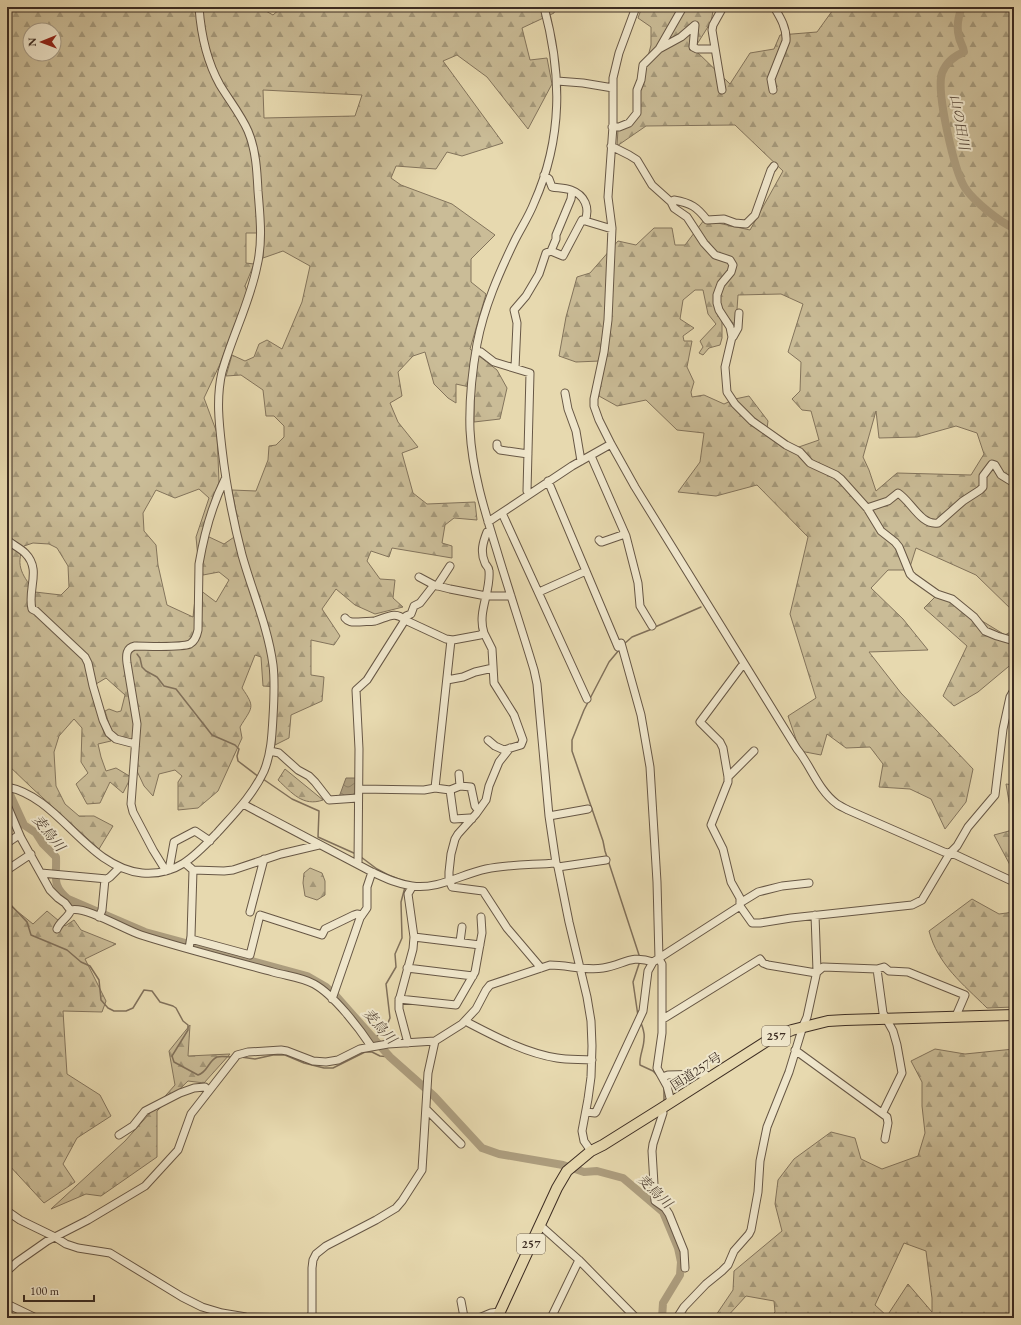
<svg xmlns="http://www.w3.org/2000/svg" width="1021" height="1325" viewBox="0 0 1021 1325" font-family="'EB Garamond','Noto Serif JP',serif">
<style>
.forest{fill:url(#forest-firs);stroke:#83745c;fill-rule:evenodd}
.water{fill:url(#water-waves);stroke:#80705a}
.lines{fill:none;stroke-linecap:round;stroke-linejoin:round}
.stream{stroke:#80705a;stroke-width:1.5}
.river{stroke:#ad9e7f;stroke-width:8}
.minor-casing{stroke:#675745;stroke-width:9}
.highway-casing{stroke:#3c2c22;stroke-width:12}
.minor{stroke:#efe6cb;stroke-width:7}
.highway{stroke:#e7d9af;stroke-width:10}
.labels{text-anchor:middle;dominant-baseline:central;stroke-width:4;stroke-linejoin:round;paint-order:stroke}
.shield{fill:#efe6cb;stroke:#726455;stroke-width:1}
.shield-label{font-size:12px;font-weight:bold;fill:#3c2c22}
.street-label{font-size:13px;fill:#3c2c22;stroke:#efe6cb}
.water-label{font-size:14px;font-style:italic;fill:#584839;stroke:#efe6cb}
</style>
<defs>
<pattern id="forest-firs" width="22" height="20" patternUnits="userSpaceOnUse"><rect width="22" height="20" fill="#cabc97"/><path d="M5 1l3.5 6h-7zM16 11l3.5 6h-7z" fill="#a5997b"/></pattern>
<pattern id="water-waves" width="16" height="10" patternUnits="userSpaceOnUse"><rect width="16" height="10" fill="#ad9e7f"/><path d="M0 5q4-4 8 0t8 0" fill="none" stroke="#8e8168"/></pattern>
</defs>
<rect width="100%" height="100%" fill="#e7d9af"/>
<filter id="stains"><feTurbulence type="fractalNoise" baseFrequency=".005" numOctaves="4"/><feColorMatrix values="0 0 0 0 .2 0 0 0 0 .09 0 0 0 0 .02 0 0 0 .5 -.17"/></filter>
<radialGradient id="worn" r=".72"><stop offset=".6" stop-color="#630" stop-opacity="0"/><stop offset="1" stop-color="#630" stop-opacity=".3"/></radialGradient>
<path class="forest" d="M 7,7 L 263,7 L 264,10 L 273,15 L 282,7 L 556,7 L 554,13 L 522,28 L 530,60 L 547,58 L 552,84 L 528,129 L 487,77 L 457,55 L 443,61 L 503,143 L 462,156 L 447,152 L 436,169 L 396,166 L 391,178 L 401,185 L 452,204 L 495,235 L 471,259 L 471,282 L 486,294 L 470,349 L 497,370 L 507,388 L 500,419 L 474,422 L 474,388 L 456,384 L 456,403 L 448,398 L 434,384 L 425,352 L 413,356 L 398,372 L 402,396 L 390,403 L 398,422 L 418,447 L 402,453 L 413,493 L 427,504 L 475,502 L 477,520 L 454,518 L 445,525 L 442,543 L 452,546 L 452,558 L 392,548 L 389,557 L 371,551 L 367,561 L 380,579 L 395,580 L 393,598 L 403,607 L 375,614 L 355,605 L 336,589 L 322,609 L 340,636 L 334,645 L 311,640 L 311,675 L 324,677 L 322,701 L 291,715 L 289,738 L 275,745 L 277,687 L 263,686 L 261,657 L 255,655 L 242,688 C 256,708 252,707 240,727 L 242,738 L 218,791 L 198,808 L 178,810 L 178,782 L 182,776 L 175,770 L 159,774 L 153,796 L 144,786 L 136,769 L 138,742 C 112,735 113,738 105,711 L 109,709 L 117,712 L 121,711 L 125,695 L 106,678 L 91,687 L 104,733 L 111,741 L 98,744 L 101,757 L 106,771 L 116,768 L 131,777 L 123,793 L 110,782 L 100,803 L 87,804 L 76,784 L 88,773 L 81,762 L 82,728 L 74,719 L 59,736 L 54,752 L 56,786 L 65,804 L 79,816 L 94,816 L 113,826 L 99,849 L 32,788 L 7,764 ZM 30,30 L 54,30 L 54,54 L 30,54 ZM 263,90 L 362,95 L 355,116 L 264,118 ZM 246,233 L 264,233 L 263,258 L 283,251 L 310,266 L 302,302 L 282,349 L 267,340 L 259,344 L 254,357 L 245,361 L 232,355 L 226,376 L 241,375 L 263,390 L 266,416 L 274,416 L 284,426 L 284,437 L 276,445 L 269,446 L 268,460 L 256,491 L 232,490 L 240,533 L 224,544 L 207,536 L 201,561 L 203,575 L 219,572 L 229,580 L 216,602 L 200,590 L 196,590 L 193,617 L 167,605 L 158,565 L 156,545 L 144,531 L 143,513 L 156,490 L 175,498 L 199,489 L 209,498 L 196,537 L 198,558 L 204,533 L 219,482 L 217,433 L 204,398 L 220,364 L 247,292 L 245,286 L 254,264 L 246,263 ZM 33,543 L 49,544 L 57,548 L 68,566 L 69,587 L 61,595 L 35,592 C 24,577 14,566 24,546 Z
M 642,7 L 710,7 L 713,11 L 711,22 L 694,49 L 730,84 L 750,53 L 774,49 L 780,35 L 817,32 L 835,7 L 1014,7 L 1014,612 L 976,575 L 916,548 L 909,570 L 888,570 L 871,588 L 903,619 L 928,650 L 869,652 L 901,693 L 973,769 L 966,802 L 945,829 L 931,799 L 910,789 L 879,787 L 883,764 L 870,747 L 846,748 L 827,734 L 821,755 L 800,751 L 788,716 L 816,698 L 790,614 L 808,537 L 757,485 L 716,496 L 678,492 L 700,462 L 704,433 L 677,430 L 646,400 L 617,406 L 599,396 L 600,361 L 576,362 L 559,356 L 566,317 L 577,277 L 590,273 L 618,241 L 636,245 L 654,228 L 672,228 L 675,245 L 685,245 L 704,220 L 750,230 L 783,171 L 735,125 L 646,126 L 617,146 L 618,129 L 636,118 L 638,94 L 651,45 L 651,27 L 638,18 ZM 695,290 L 703,290 L 708,314 L 716,324 L 700,341 L 703,347 L 699,353 L 703,355 L 709,348 L 720,345 L 722,338 L 722,320 L 727,316 L 733,323 L 736,324 L 738,295 L 781,294 L 803,304 L 788,352 L 801,362 L 800,391 L 792,399 L 802,410 L 811,411 L 819,440 L 793,449 L 766,436 L 768,421 L 749,396 L 735,399 L 724,404 L 704,395 L 692,397 L 691,392 L 694,382 L 687,367 L 692,341 L 684,341 L 683,336 L 694,328 L 680,319 L 683,300 ZM 876,411 L 879,438 L 917,437 L 956,426 L 977,433 L 984,454 L 971,475 L 897,473 L 876,491 L 869,470 L 863,457 Z
M 938,594 L 1005,635 L 1014,630 L 1014,662 L 978,692 L 954,706 L 943,696 L 967,646 L 924,608 Z
M 285,769 L 323,800 C 303,807 292,793 278,780 Z
M 1006,784 L 1014,785 L 1014,868 L 1010,865 L 994,835 L 1009,831 L 1013,825 Z
M 310,868 L 322,873 L 325,881 L 325,895 L 317,900 L 305,896 L 303,883 L 304,873 Z
M 972,899 L 999,914 L 1014,912 L 1014,1007 L 987,1008 C 963,984 938,965 929,931 Z
M 7,903 L 33,924 L 47,911 L 65,926 L 74,920 L 81,930 L 116,944 L 85,959 L 106,1001 L 102,1012 L 63,1011 L 67,1074 L 100,1095 L 111,1116 L 77,1138 L 63,1164 L 75,1182 L 44,1203 L 7,1163 L 7,1127 L 8,1125 L 7,1123 Z
M 190,1025 L 188,1056 L 230,1054 L 204,1083 L 188,1081 L 157,1111 L 157,1157 L 101,1196 L 86,1194 L 51,1209 L 125,1141 L 175,1085 L 169,1051 Z
M 935,1049 L 965,1054 L 1014,1049 L 1014,1318 L 769,1318 L 775,1312 L 774,1301 L 746,1296 L 726,1318 L 714,1318 L 733,1290 L 734,1271 L 782,1231 L 775,1204 L 778,1180 L 794,1159 L 831,1132 L 855,1138 L 861,1159 L 882,1169 L 918,1156 L 925,1133 L 922,1106 L 922,1082 L 911,1061 ZM 904,1243 L 926,1251 L 932,1298 L 932,1312 L 908,1284 L 887,1316 L 875,1305 Z"/>
<path class="water" d="M 346,778 L 356,778 L 356,794 L 354,797 L 339,797 Z"/>
<g class="lines">
<path class="stream" d="M 655,627 L 701,607
M 624,644 L 632,637 L 652,629
M 619,650 L 609,662 L 584,710 L 572,740 L 572,751 L 603,841 L 605,851 L 640,958
M 137,654 L 140,658 L 142,667 L 146,671 L 157,677 L 164,686 L 176,689 L 212,735 L 235,745 L 239,749 L 237,756 L 238,761 L 259,777
M 263,779 L 292,799 L 319,811 L 318,837 L 356,854
M 361,857 L 377,869 L 390,876 L 404,881
M 7,903 L 10,904 L 27,922 L 31,935 L 67,950 L 81,962 L 90,966 L 99,980 L 101,1000 L 108,1008 L 114,1011 L 126,1011 L 133,1008 L 144,990 L 152,991 L 160,1002 L 173,1006 L 176,1008 L 183,1021 L 188,1025 L 188,1030 L 172,1056 L 174,1062 L 198,1075 C 208,1072 208,1061 217,1057 C 221,1056 228,1057 233,1057
M 638,1016 L 633,982 L 640,961
M 641,1023 C 643,1028 645,1033 644,1039 C 644,1048 639,1056 640,1065 L 653,1071 L 658,1076
M 374,1039 L 379,1034 L 385,1030 L 390,1018 L 386,984 L 396,967 L 395,954 L 402,938 L 401,902 L 405,887
M 241,1057 L 255,1059 L 273,1055 L 285,1055 L 304,1063 L 324,1068 L 333,1068 L 365,1052 L 372,1052 L 380,1056 L 390,1057
M 664,1100 L 664,1088"/>
<path class="river" d="M 962,7 C 958,17 956,26 959,37 C 960,43 963,45 964,52 C 954,56 946,63 942,73 C 936,92 954,170 965,188 C 974,201 999,222 1014,228
M 7,788 L 24,825 L 36,833 L 43,844 L 56,857 C 57,877 51,885 68,899 L 145,932 L 307,976 L 326,987 L 336,996 L 390,1057 L 434,1096 L 482,1148 L 499,1154 L 563,1165 L 584,1172 L 597,1171 L 623,1178 L 663,1212 L 678,1248 L 681,1262 L 680,1275 L 663,1303 L 662,1318"/>
<g class="minor-casing">
<path id="minor" d="M 544,7 C 562,74 563,138 534,203 C 529,216 521,228 515,240 C 499,273 484,307 477,344 C 472,372 469,401 470,430 C 472,471 485,512 497,551 C 509,591 522,630 534,670 L 537,684 L 549,816 L 556,863 L 558,867 L 569,922 L 587,997 L 591,1021 L 592,1046 L 591,1077 L 588,1099 L 582,1131 L 584,1141 L 591,1151
M 636,7 L 619,53 L 613,78 L 613,126 L 608,197 L 612,228 L 608,320 L 604,352 L 594,399 L 594,406 L 599,420 L 611,444 L 635,487 L 797,749 C 811,766 818,790 837,804 C 840,806 844,808 848,810 L 944,852 L 956,855 L 1014,882
M 659,49 L 681,37 L 695,25 L 693,47 L 697,49 L 715,49
M 557,81 L 583,83 L 613,88
M 722,90 L 712,30 L 713,25 L 723,7
M 773,90 L 771,79 L 786,41 C 787,28 780,17 774,7
M 612,127 L 619,127 L 629,123 L 637,113 L 637,90 L 641,80 L 643,65 L 659,49 L 683,7
M 611,146 L 629,155 L 637,160 L 652,185 L 671,202 L 674,208 L 687,217 L 704,243 L 715,255 L 730,260 L 733,265 L 731,272 L 721,284 L 717,295 L 717,303 L 719,310 L 730,327 L 732,337 L 725,367 L 727,392 L 735,404 L 752,421 L 786,445 L 800,452 L 810,463 L 836,475 L 841,479 L 867,508 L 881,531 L 895,542 L 899,547 L 910,574 L 913,577 L 937,594 L 952,599 L 974,617 L 985,631 L 997,636 L 1014,641
M 544,175 L 549,179 L 552,187 C 558,188 565,188 571,190 C 585,195 590,208 585,221
M 671,202 L 674,200 C 691,203 697,207 707,220 L 724,219 L 735,223 L 746,224 L 755,215 L 771,170 L 774,166
M 551,251 L 556,239 L 556,235 L 571,199 L 572,191
M 732,337 L 733,337 L 738,328 L 739,313
M 476,351 L 481,352 L 494,362 L 530,373 L 527,491 L 529,494
M 515,368 L 517,323 L 514,310 L 526,296 L 539,274 L 546,253 L 551,251 L 563,256 L 582,220 L 612,229
M 565,393 L 568,409 L 576,431 L 581,461
M 497,444 L 497,447 L 500,450 L 528,454
M 591,456 L 626,536 L 638,583 L 640,606 L 652,626
M 548,481 L 618,647
M 867,508 L 888,501 L 898,493 C 911,501 921,526 938,523 L 963,501 L 980,490 L 983,487 L 983,476 L 992,464 L 995,465 L 1001,475 L 1014,483
M 502,513 L 587,699
M 488,522 L 572,466 L 611,444
M 7,540 C 13,545 20,548 25,553 C 42,570 27,589 32,609 L 36,611 L 85,657 L 88,663 L 93,686 L 103,720 L 109,733 L 116,739 L 135,744
M 599,540 L 601,542 L 602,542 L 625,534
M 419,577 L 434,585 L 450,589 L 486,596 L 511,596
M 437,586 L 450,566
M 539,592 L 586,571
M 345,618 C 349,623 353,622 359,622 C 364,621 369,622 375,621 C 386,618 395,610 405,620 L 406,616 L 411,614 L 414,606 L 420,603 L 434,585
M 484,633 L 492,649 L 494,683 L 514,715 L 523,740 L 521,745 L 504,750 L 495,746 L 488,740
M 621,643 L 641,715 L 650,767 L 657,882 L 659,959 L 662,964 L 662,1033 L 657,1068 L 667,1086 L 671,1102
M 745,665 L 741,667 L 700,722 L 720,742 L 723,748 L 728,777 L 728,782 L 711,825 L 723,849 L 731,882 L 740,898 L 740,906 L 752,923 L 760,923 L 791,918 L 912,905 L 922,900 L 950,853 L 957,846 L 968,827 L 995,795 L 1003,729 L 1010,697 L 1014,690
M 447,680 L 463,677 L 475,672 L 493,668
M 510,748 L 499,762 L 489,786 L 486,800 L 476,814 L 458,834 L 455,839 L 451,854 L 449,872 L 449,880 L 452,887 L 483,891 L 507,928 L 541,968
M 270,751 L 279,753 L 298,770 L 309,776 L 315,782 L 329,800 L 358,798
M 459,774 L 460,786 L 471,787 L 475,806 L 478,810
M 728,777 L 754,751
M 7,787 C 60,797 86,867 142,873 C 177,876 195,856 217,833 C 234,814 253,795 264,771 C 271,754 272,736 273,717 C 274,700 275,682 273,665 C 268,627 252,591 242,555 C 233,520 226,485 222,449 C 219,423 216,398 222,372 C 232,336 250,302 257,266 C 263,241 260,216 258,191 C 257,171 256,150 248,131 C 241,115 229,100 220,85 C 206,60 201,35 199,7
M 435,788 L 450,790 L 460,786
M 359,789 L 424,790 L 435,788 L 451,640
M 450,790 L 454,819 L 470,818 L 472,819
M 243,804 L 372,872 C 385,878 397,884 412,886 C 437,890 462,874 486,869 C 509,864 533,865 556,863
M 7,805 L 21,838 L 50,890 L 58,898 L 65,903 L 71,911
M 549,816 L 588,809
M 7,843 L 19,835
M 185,863 L 193,870 L 224,871 L 233,870 L 281,854 L 319,845
M 358,864 L 359,749 L 356,690 L 367,680 L 405,620 L 446,639 L 453,640 L 480,635 L 484,633 C 477,612 491,592 489,571 C 489,567 486,566 485,563 C 480,552 483,542 487,532 L 490,530
M 558,867 L 606,860
M 10,868 L 31,854
M 169,870 L 174,842 L 195,831 L 210,841
M 166,871 L 153,850 L 133,812 L 131,804 L 137,724 L 127,663 C 126,655 126,648 135,646 C 147,646 180,648 190,644 C 195,641 197,635 198,630 L 199,564 C 204,535 212,505 225,479
M 41,873 L 107,879 L 110,877 L 120,867
M 740,903 L 758,892 L 782,886 L 809,883
M 250,912 L 264,859
M 99,917 L 102,910 L 105,879
M 57,929 C 60,921 68,918 71,910 C 86,906 125,930 141,935 C 185,949 229,960 273,972 C 287,976 301,977 314,984 C 334,995 359,1028 371,1046
M 414,937 L 480,945
M 191,939 L 250,955 L 260,915 L 322,935 L 325,929 L 354,915 L 357,914 L 362,915
M 460,942 L 462,927
M 189,949 L 191,936 L 193,870
M 407,968 L 473,976
M 877,969 L 884,967 L 889,971 L 908,972 L 965,995 L 956,1016
M 332,999 L 360,918 L 367,908 L 367,887 L 372,872
M 399,999 L 456,1005 L 475,972 L 482,933 L 481,917
M 663,1019 L 760,959 L 763,963 L 768,965 L 816,973 L 823,967 L 877,969 L 883,1013 L 893,1031 L 897,1045 L 902,1073 L 883,1112
M 465,1021 C 494,1036 525,1053 557,1058 C 568,1060 580,1059 592,1060
M 408,1043 L 399,1009 L 399,1001 L 413,949 L 414,937 L 408,894 L 412,887
M 795,1050 L 887,1117 L 888,1123 L 885,1139
M 663,1077 L 668,1075 L 705,1074 L 709,1078
M 662,1108 L 663,1113 L 653,1144 L 652,1151 L 655,1201 L 665,1208 L 669,1214 L 684,1251 L 685,1268
M 426,1109 L 461,1144
M 586,1112 L 595,1113 L 596,1112 L 643,1011 L 648,971 L 653,962
M 119,1135 L 133,1126 L 145,1111 L 180,1093 L 194,1088 L 205,1087 L 208,1090
M 7,1211 L 20,1220 L 55,1237 L 66,1244 L 78,1248 L 110,1253 L 182,1297 L 202,1307 L 222,1313 L 246,1317 L 306,1318
M 541,1226 L 579,1260 L 636,1318
M 7,1271 L 17,1262 L 47,1241 L 88,1220 L 145,1186 L 178,1150 L 191,1114 L 237,1055 L 248,1052 L 281,1050 L 287,1051 L 313,1061 L 326,1062 L 338,1060 L 360,1049 L 388,1044 L 435,1041 L 462,1024 L 476,1009 L 486,990 L 490,985 L 550,965 C 568,965 585,971 603,968 C 624,965 630,954 653,962 L 740,906
M 461,1301 L 464,1317 L 465,1318
M 7,1304 L 36,1318
M 310,1318 L 312,1313 L 312,1268 L 313,1260 L 316,1254 L 326,1246 L 376,1220 L 396,1208 L 402,1201 L 422,1170 L 428,1073 L 435,1041
M 479,1318 L 491,1313 L 499,1312
M 551,1318 L 579,1260
M 677,1318 L 684,1307 L 706,1284 L 722,1271 L 728,1265 L 734,1251 L 749,1234 L 751,1230 L 758,1192 L 760,1161 L 767,1127 L 789,1072 L 803,1026 L 807,1017 L 817,971 L 815,915"/>
</g>
<g class="highway-casing">
<path id="highway" d="M 497,1318 L 557,1188 L 567,1171 L 591,1151 L 603,1145 L 662,1108 L 770,1039 L 792,1030 L 828,1021 L 845,1020 L 1014,1015"/>
</g>
<use href="#minor" class="minor"/>
<use href="#highway" class="highway"/>
</g>
<g class="labels">
<g class="shield">
<rect x="762" y="1026" width="28" height="20" rx="3"/>
<rect x="517" y="1234" width="28" height="20" rx="3"/>
</g>
<g class="shield-label">
<text x="776" y="1036">257</text>
<text x="531" y="1244">257</text>
</g>
<g class="street-label">
<text transform="translate(696 1071) rotate(-33)">国道257号</text>
</g>
<g class="water-label">
<text transform="translate(960 122) rotate(80)">山の田川</text>
<text transform="translate(49 833) rotate(51)">麦鳥川</text>
<text transform="translate(380 1026) rotate(48)">麦鳥川</text>
<text transform="translate(655 1191) rotate(44)">麦鳥川</text>
</g>
</g>
<rect width="1021" height="1325" fill="none" stroke="#e7d9af" stroke-width="24"/>
<rect x="8" y="8" width="1005" height="1309" fill="none" stroke="#3c2c22" stroke-width="2"/>
<rect x="12" y="12" width="997" height="1301" fill="none" stroke="#3c2c22"/>
<g transform="translate(42 42) rotate(269)"><circle r="19" fill="#efe6cb" stroke="#a79c87"/>
<path d="M0-3L7 15L0 10L-7 15Z" fill="#8f2418"/>
<text y="-6" font-size="11" font-weight="bold" text-anchor="middle" fill="#3c2c22">N</text>
</g>
<path d="M24 1295v6h70v-6" fill="none" stroke="#3c2c22" stroke-width="2"/>
<text x="30" y="1295" font-size="12" fill="#3c2c22" stroke="#efe6cb" stroke-width="3" paint-order="stroke">100 m</text>
<rect width="100%" height="100%" filter="url(#stains)"/>
<rect width="100%" height="100%" fill="url(#worn)"/>
</svg>
